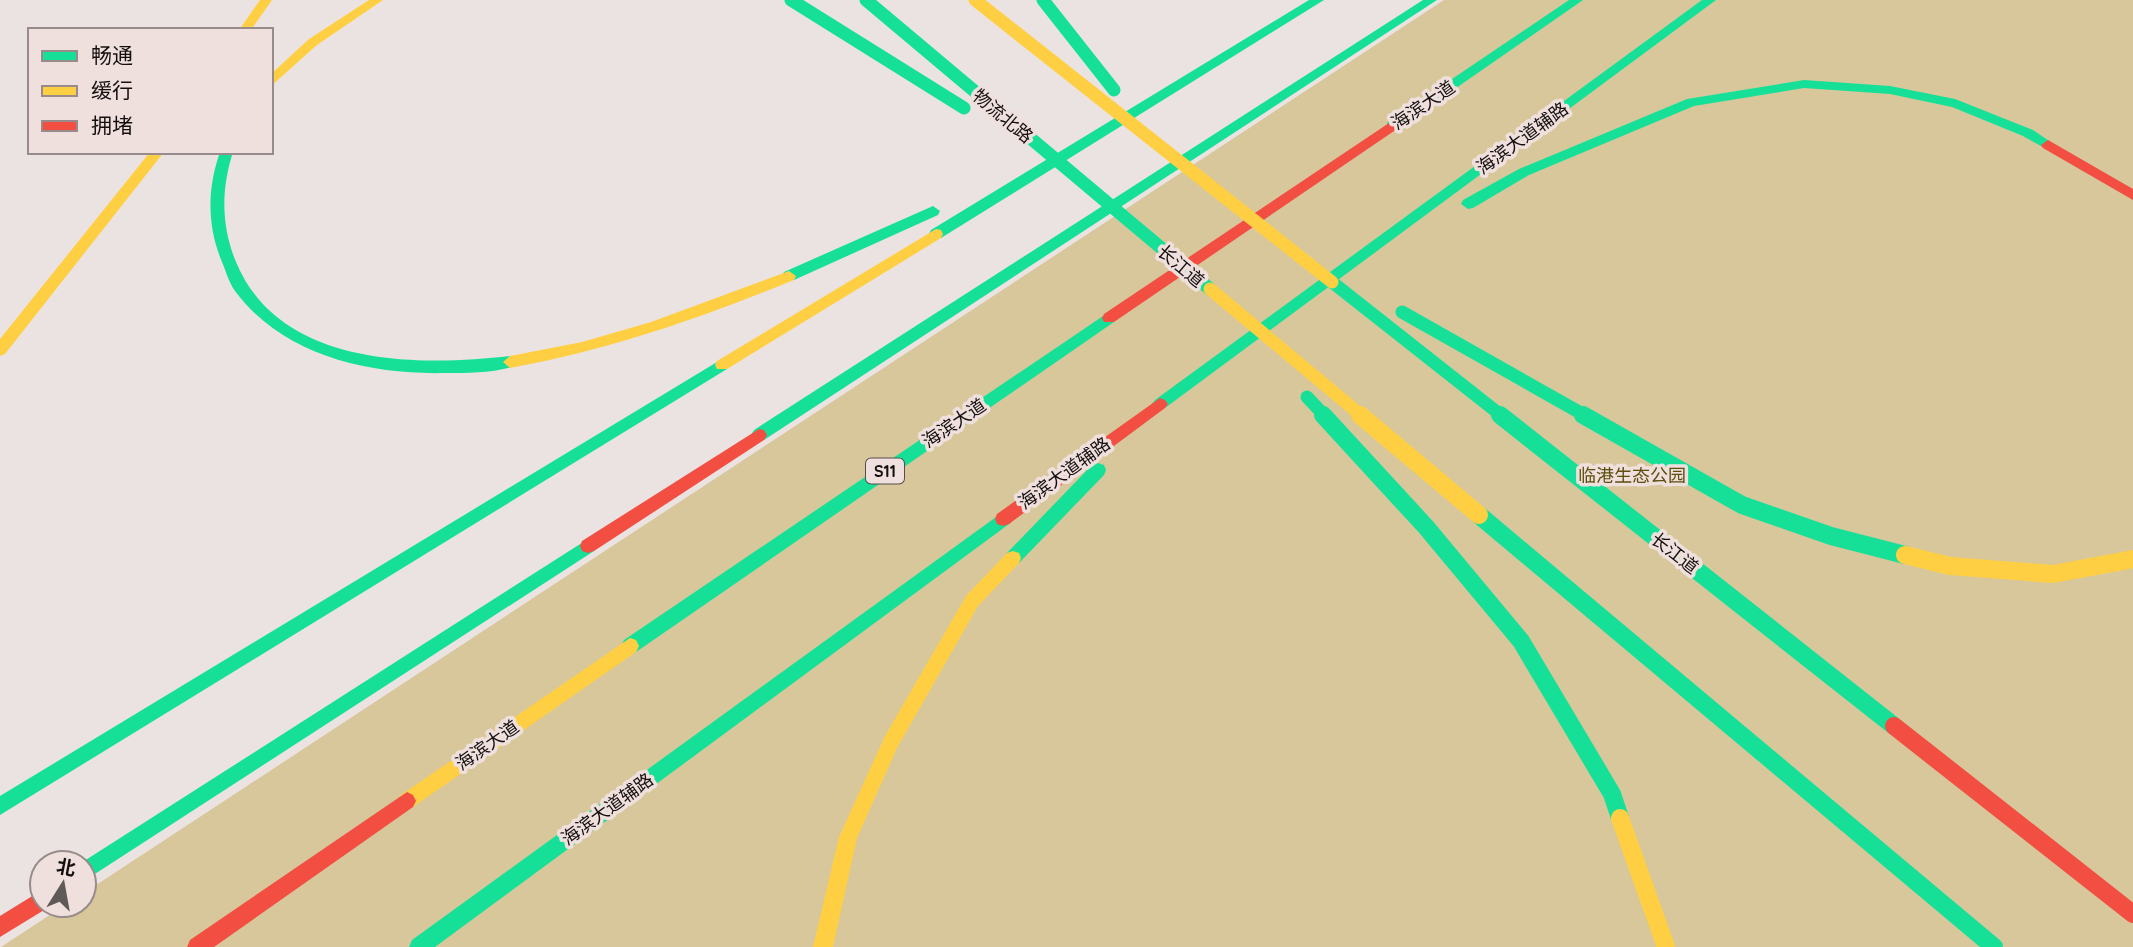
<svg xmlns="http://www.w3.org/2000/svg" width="2133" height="947" viewBox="0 0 2133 947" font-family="Quicksand,'Noto Sans SC',sans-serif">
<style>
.green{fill:#d7c79b}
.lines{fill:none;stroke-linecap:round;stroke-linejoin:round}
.fast{fill:#16e098;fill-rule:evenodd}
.slow{fill:#ffcf43;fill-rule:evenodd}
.jam{fill:#f24e42;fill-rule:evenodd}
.fast-bridge-far1{stroke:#16e098;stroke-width:13}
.fast-bridge{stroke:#16e098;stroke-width:18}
.slow-bridge-far1{stroke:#ffcf43;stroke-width:13}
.slow-bridge{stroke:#ffcf43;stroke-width:18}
.jam-bridge{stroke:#f24e42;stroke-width:18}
.labels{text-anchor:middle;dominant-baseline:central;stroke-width:7;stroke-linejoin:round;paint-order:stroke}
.shield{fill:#efe0de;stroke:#564e4c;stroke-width:2}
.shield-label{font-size:16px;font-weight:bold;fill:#140f0e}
.street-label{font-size:18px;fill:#140f0e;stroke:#efe0de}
.park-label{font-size:18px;fill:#5e4e0c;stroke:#efe0de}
</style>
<rect width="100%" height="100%" fill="#ebe3e2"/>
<path class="green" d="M 1444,0 L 2133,0 L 2133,947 L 1,947 L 65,905 L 84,905 L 84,893 Z"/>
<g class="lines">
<path class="fast" d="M 1309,0 L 1324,0 L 941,238 L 931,238 L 929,234 L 931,230 Z
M 1423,0 L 1437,0 L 764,440 L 754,440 L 751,435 L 754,430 Z
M 1569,0 L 1583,0 L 1397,129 L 1387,129 L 1387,123 Z
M 1702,0 L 1716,0 L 1165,408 L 1155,408 L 1152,404 L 1155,400 Z
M 1804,80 L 1890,86 L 1955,99 L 2033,130 L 2055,145 L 2048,150 L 2023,136 L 1952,107 L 1890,94 L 1804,88 L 1694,106 L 1529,175 L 1473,208 L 1468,209 L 1461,204 L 1463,200 L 1519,169 L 1687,99 Z
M 220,152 L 233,152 C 221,189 221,226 236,262 C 279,366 415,367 510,356 L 517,362 L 515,366 C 494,373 468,373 446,373 C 369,375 283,356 235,291 C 229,283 226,271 222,262 C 207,226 207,189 220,152 Z
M 933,206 L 940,211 L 938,215 L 794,280 L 784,280 L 782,276 L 784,272 Z
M 1109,312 L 1116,318 L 1114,322 L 636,652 L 630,654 L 624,652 L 621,646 L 624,640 Z
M 722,359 L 729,365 L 727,369 L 0,815 L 0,796 Z
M 1098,463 L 1104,465 L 1106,470 L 1104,475 L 1019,563 L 1013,565 L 1007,563 L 1005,558 L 1007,553 L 1092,465 Z
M 1003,512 L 1009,514 L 1011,519 L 1009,524 L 435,947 L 409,947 L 412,940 Z
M 588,539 L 594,541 L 596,546 L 594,551 L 84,881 L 84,863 L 81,863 Z"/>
<path class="slow" d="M 260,0 L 272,0 L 251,30 L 239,30 Z
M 369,0 L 383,0 L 317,45 L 271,86 L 271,74 L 309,39 Z
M 150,152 L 164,152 L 5,354 L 0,356 L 0,339 Z
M 936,229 L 941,230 L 943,234 L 941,238 L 727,369 L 717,369 L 715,365 L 717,361 Z
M 789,271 L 796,276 L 794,280 C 701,318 609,350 510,368 L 503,362 L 510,356 L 582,342 L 651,322 Z
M 1013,551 L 1019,553 L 1021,558 L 1019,563 L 978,606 L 897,748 L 857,838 L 833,947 L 813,947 L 839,837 L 885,736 L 966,596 L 1007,553 Z
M 630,638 L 636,640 L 639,646 L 636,652 L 413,807 L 407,810 L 401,807 L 398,801 L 401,795 Z"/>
<path class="jam" d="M 1392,121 L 1397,123 L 1397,129 L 1114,322 L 1104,322 L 1102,318 L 1104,314 Z
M 2048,140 L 2133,189 L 2133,200 L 2043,148 L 2041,145 Z
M 1160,398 L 1165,400 L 1168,404 L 1165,408 L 1009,524 L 1003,526 L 997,524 L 995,519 L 997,514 Z
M 759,429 L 764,430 L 767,435 L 764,440 L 594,551 L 588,553 L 582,551 L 580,546 L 582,541 Z
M 407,792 L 413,795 L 416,801 L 413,807 L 214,947 L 187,947 L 190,940 Z
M 42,890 L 42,905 L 49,907 L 0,937 L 0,916 Z"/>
<path class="fast-bridge-far1" d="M 791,0 L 964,108
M 866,0 L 1210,289
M 1043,0 L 1114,90
M 1332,282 L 1502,416
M 1402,312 L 1586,416
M 1307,397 L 1325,416"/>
<path class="fast-bridge" d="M 1323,415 L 1426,527 L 1521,641 L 1612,794 L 1620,818
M 1500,415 L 1894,726
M 1583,415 L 1742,505 L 1831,536 L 1905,555
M 1479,515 L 1994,947"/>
<path class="slow-bridge-far1" d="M 975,0 L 1332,282
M 1210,289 L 1362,416"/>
<path class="slow-bridge" d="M 1360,415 L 1479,515
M 1905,555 L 1950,566 L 2053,574 L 2133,559
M 1620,818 L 1666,947"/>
<path class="jam-bridge" d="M 1894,726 L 2133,914"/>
</g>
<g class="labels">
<rect class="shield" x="866" y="458.5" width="38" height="25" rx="5"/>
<g class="shield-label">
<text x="885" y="471">S11</text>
</g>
<g class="street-label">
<text transform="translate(1423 105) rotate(-34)">海滨大道</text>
<text transform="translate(1003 116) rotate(40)">物流北路</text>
<text transform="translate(1522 138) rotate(-36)">海滨大道辅路</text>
<text transform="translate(1181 266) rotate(40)">长江道</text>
<text transform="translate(954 423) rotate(-34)">海滨大道</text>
<text transform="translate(1064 473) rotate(-36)">海滨大道辅路</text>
<text transform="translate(1675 553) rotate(38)">长江道</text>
<text transform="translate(487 745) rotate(-35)">海滨大道</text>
<text transform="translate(607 809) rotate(-36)">海滨大道辅路</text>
</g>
<g class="park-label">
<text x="1632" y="475">临港生态公园</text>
</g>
</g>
<rect x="28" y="28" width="245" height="126" fill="#efe0de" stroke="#978c8b" stroke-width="2"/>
<rect x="42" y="51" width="35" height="10" fill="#16e098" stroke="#978c8b" stroke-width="2"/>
<text x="91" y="63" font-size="21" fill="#140f0e">畅通</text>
<rect x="42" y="86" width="35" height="10" fill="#ffcf43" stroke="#978c8b" stroke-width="2"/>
<text x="91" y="98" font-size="21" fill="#140f0e">缓行</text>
<rect x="42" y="121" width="35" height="10" fill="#f24e42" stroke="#978c8b" stroke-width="2"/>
<text x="91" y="133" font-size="21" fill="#140f0e">拥堵</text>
<g transform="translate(63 884) rotate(11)"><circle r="33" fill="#efe0de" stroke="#978c8b" stroke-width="2"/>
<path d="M0-5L12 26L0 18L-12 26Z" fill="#5f5958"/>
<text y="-10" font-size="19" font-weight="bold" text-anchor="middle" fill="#140f0e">北</text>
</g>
</svg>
